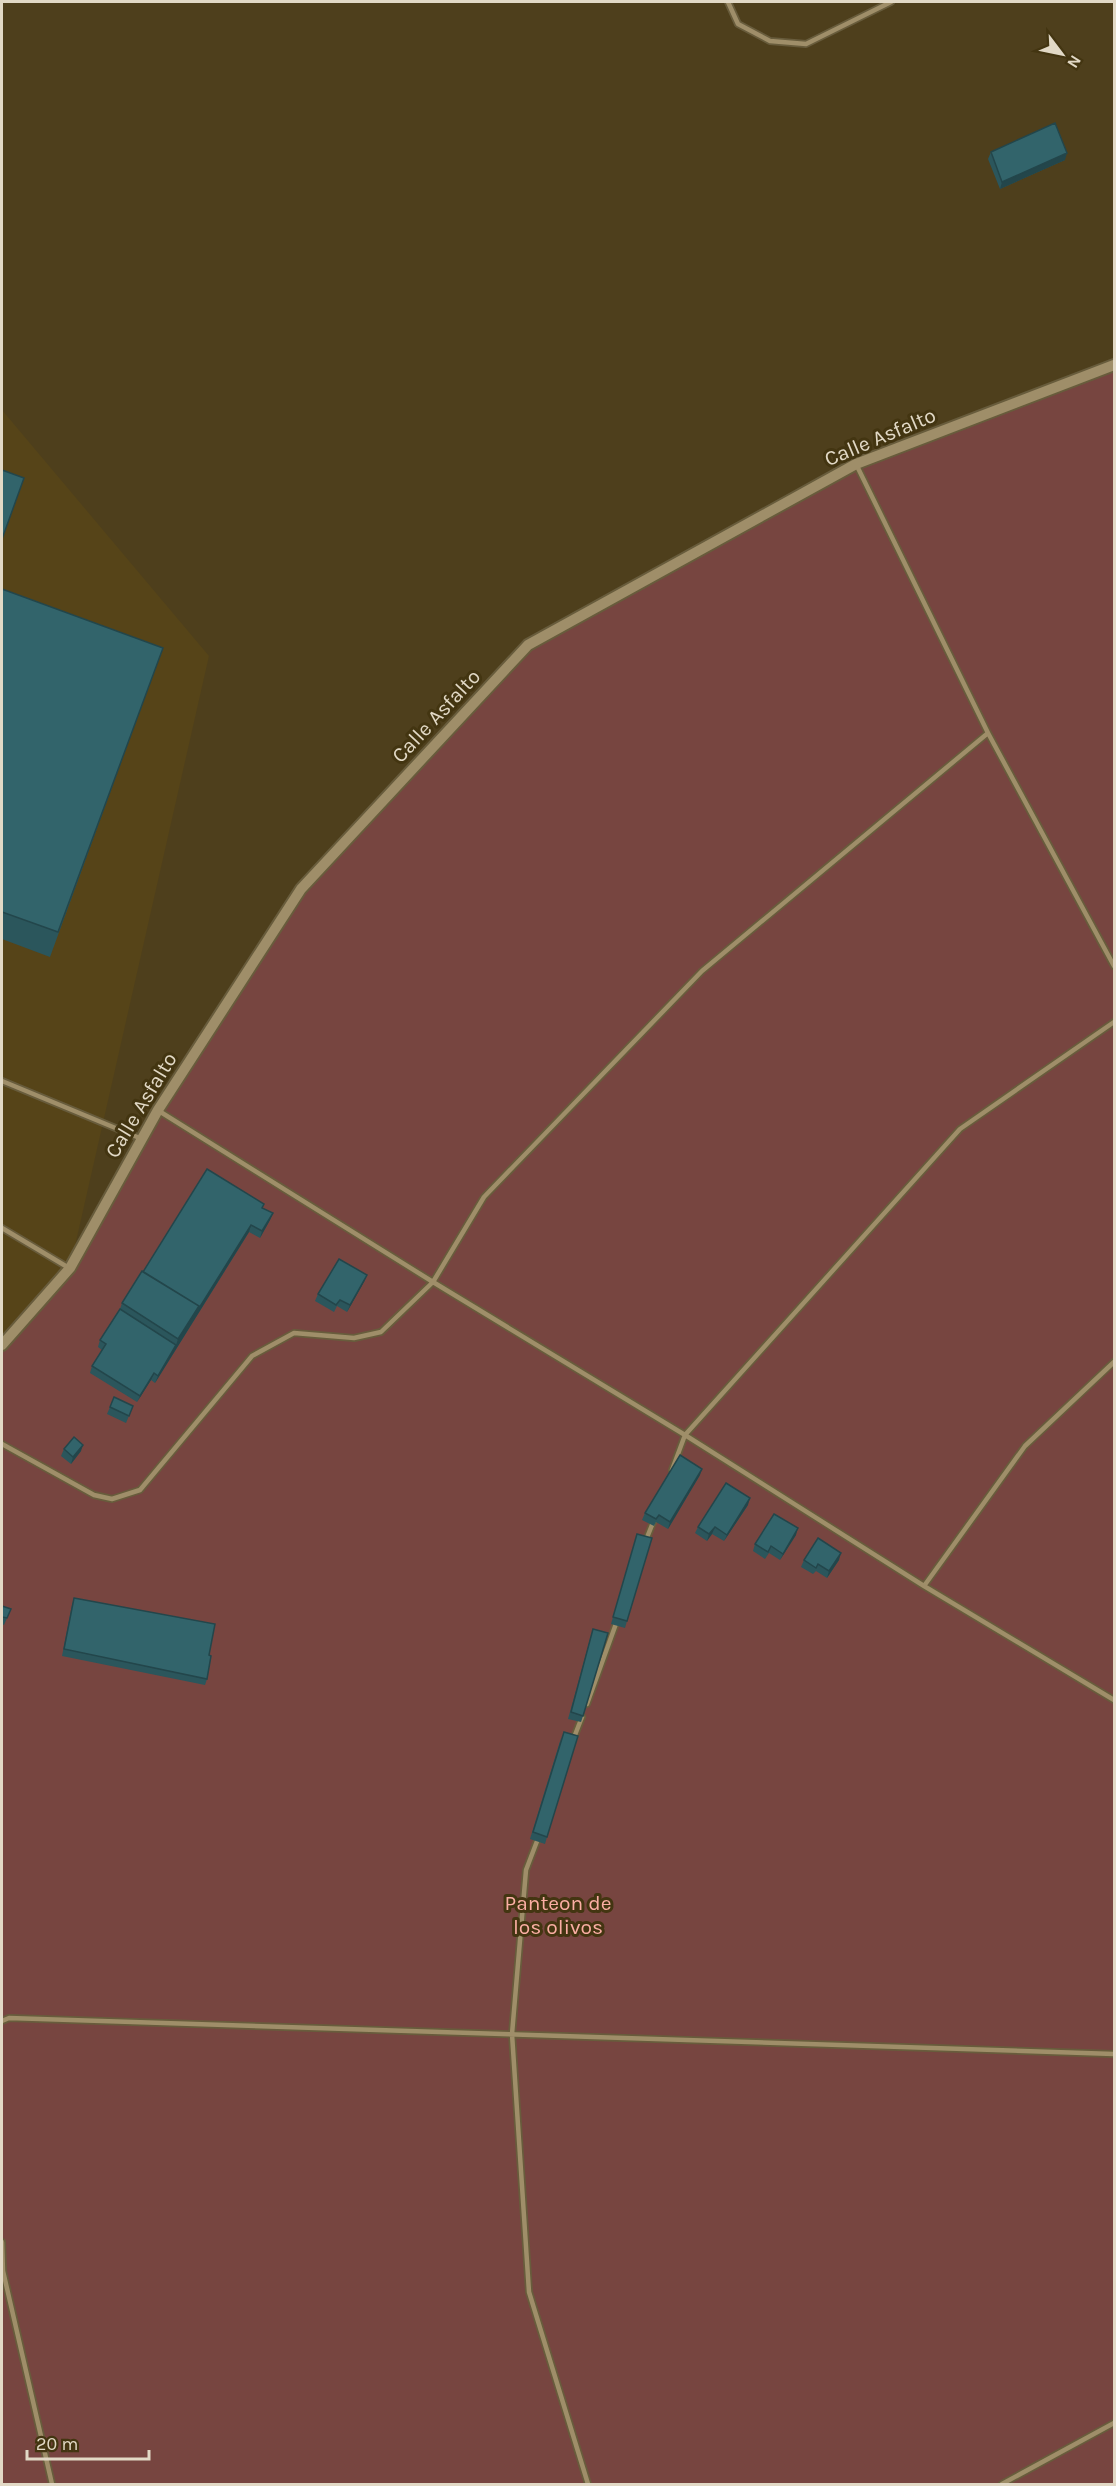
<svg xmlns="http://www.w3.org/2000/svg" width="1116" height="2486" viewBox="0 0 1116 2486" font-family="Karla,sans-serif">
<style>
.built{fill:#564418}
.green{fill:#774540}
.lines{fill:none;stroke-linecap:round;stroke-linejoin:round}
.service-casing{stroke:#685c3c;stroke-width:8}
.tertiary-casing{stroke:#685c3c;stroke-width:14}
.service{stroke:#9f8e69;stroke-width:4.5}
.tertiary{stroke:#9f8e69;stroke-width:10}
.wall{fill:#2b565c}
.shaded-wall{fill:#23464b}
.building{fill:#32646b;stroke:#23464b;stroke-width:1.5}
.labels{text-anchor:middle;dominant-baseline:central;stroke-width:6;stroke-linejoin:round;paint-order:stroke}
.street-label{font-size:21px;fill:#e2d9c6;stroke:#433511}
.park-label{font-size:21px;fill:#fbaea4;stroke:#433511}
</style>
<rect width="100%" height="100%" fill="#4e3f1c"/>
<path class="built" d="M 2,410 L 209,656 L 70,1268 L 2,1345 Z"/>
<path class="green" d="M 1114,365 L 1114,2484 L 2,2484 L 2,1345 L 70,1268 L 158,1110 L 301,889 L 528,645 L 856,464 Z"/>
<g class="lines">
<g class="service-casing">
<path id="service" d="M 728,2 L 738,24 L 770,41 L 806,44 L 891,2
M 856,464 L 988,733 L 1114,966
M 2,1081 L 142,1139
M 159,1111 L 433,1282 L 685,1435 L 924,1586 L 1114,1700
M 2,1228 L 69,1268
M 2,1444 L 94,1495 L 112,1499 L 140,1490 L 252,1356 L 294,1333 L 354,1338 L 381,1332 L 433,1282 L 484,1197 L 702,971 L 988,733
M 672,1470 L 685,1435 L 960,1129 L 1114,1022
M 646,1540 L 654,1520
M 924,1586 L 1025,1446 L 1114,1362
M 587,1704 L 617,1621
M 573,1740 L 582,1717
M 539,1836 L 526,1870 L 512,2034 L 529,2292 L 588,2484
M 2,2021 L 9,2018 L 1114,2054
M 2,2242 L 3,2271 L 52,2484
M 1002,2484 L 1114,2423"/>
</g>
<g class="tertiary-casing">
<path id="tertiary" d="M 2,1345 L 70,1268 L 158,1110 L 301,889 L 528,645 L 856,464 L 1114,365"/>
</g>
<use href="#service" class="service"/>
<use href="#tertiary" class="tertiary"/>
</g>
<path class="wall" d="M 991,152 L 1065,160 L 1000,189 L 988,159 Z
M 2,589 L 163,648 L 50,957 L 2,939 Z
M 263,1208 L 273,1213 L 270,1220 L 260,1238 L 249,1232 L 155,1383 L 151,1380 L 137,1402 L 90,1373 L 92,1366 L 102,1350 L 98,1347 L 100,1340 L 120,1309 L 122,1303 L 143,1272 Z
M 367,1275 L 364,1282 L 347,1312 L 337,1306 L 334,1312 L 315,1301 L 318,1294 Z
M 133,1406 L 126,1423 L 107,1414 L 110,1407 Z
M 64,1449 L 81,1451 L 71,1464 L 61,1456 Z
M 700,1475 L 668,1529 L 656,1522 L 654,1526 L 642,1520 L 645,1513 Z
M 748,1505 L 724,1541 L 712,1534 L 707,1541 L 695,1533 L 698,1527 Z
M 637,1534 L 627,1621 L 625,1628 L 611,1624 Z
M 796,1535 L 780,1560 L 769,1553 L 765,1559 L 753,1551 L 755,1544 Z
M 804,1560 L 839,1560 L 827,1578 L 816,1571 L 813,1574 L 801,1567 Z
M 74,1598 L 209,1655 L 207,1679 L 205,1685 L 62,1656 L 72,1605 Z
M 2,1606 L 11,1609 L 4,1625 L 2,1624 Z
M 593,1629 L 583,1716 L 581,1722 L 568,1719 Z
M 561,1738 L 547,1837 L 545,1844 L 530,1839 Z"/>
<path class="shaded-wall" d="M 1067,153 L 1065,160 L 1000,189 L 1002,182 Z
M 273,1213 L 270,1220 L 260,1238 L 262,1231 Z
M 251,1225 L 249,1232 L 155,1383 L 158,1376 L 176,1345 L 178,1339 Z
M 367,1275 L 364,1282 L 347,1312 L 350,1305 Z
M 154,1373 L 151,1380 L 137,1402 L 140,1396 Z
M 83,1445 L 81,1451 L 71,1464 L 73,1457 Z
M 702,1469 L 700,1475 L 668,1529 L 670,1522 Z
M 750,1498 L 748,1505 L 724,1541 L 727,1535 Z
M 715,1527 L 712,1534 L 707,1541 L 709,1534 Z
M 798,1528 L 796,1535 L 780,1560 L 783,1554 Z
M 841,1553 L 839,1560 L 827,1578 L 829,1571 Z"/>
<path class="building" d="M 1055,123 L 1067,153 L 1002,182 L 991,152 Z
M 2,470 L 24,478 L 2,539 Z
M 2,589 L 163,648 L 58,932 L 2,912 Z
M 207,1169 L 264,1204 L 262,1208 L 273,1213 L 262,1231 L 251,1225 L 196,1313 L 199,1306 L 143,1272 Z
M 339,1259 L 367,1275 L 350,1305 L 340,1300 L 336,1305 L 318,1294 Z
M 142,1271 L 199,1306 L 178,1339 L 122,1303 Z
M 120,1309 L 176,1345 L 158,1376 L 154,1373 L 140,1396 L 92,1366 L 106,1344 L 100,1340 Z
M 114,1397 L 133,1406 L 129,1416 L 110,1407 Z
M 74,1437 L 83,1445 L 73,1457 L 64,1449 Z
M 680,1455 L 702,1469 L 670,1522 L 659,1515 L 656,1519 L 645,1513 Z
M 726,1483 L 750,1498 L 727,1535 L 715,1527 L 709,1534 L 698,1527 Z
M 774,1514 L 798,1528 L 783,1554 L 771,1546 L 768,1552 L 755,1544 Z
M 637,1534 L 652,1538 L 627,1621 L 613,1617 Z
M 818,1538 L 841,1553 L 829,1571 L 818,1564 L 816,1568 L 804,1560 Z
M 74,1598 L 215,1624 L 209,1655 L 211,1656 L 207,1679 L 64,1649 Z
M 2,1606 L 11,1609 L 7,1618 L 2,1617 Z
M 593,1629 L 608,1633 L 583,1716 L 571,1712 Z
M 564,1732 L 578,1736 L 547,1837 L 533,1832 Z"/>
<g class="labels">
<g class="street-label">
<text transform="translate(880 437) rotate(-23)">Calle Asfalto</text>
<text transform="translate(436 716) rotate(-47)">Calle Asfalto</text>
<text transform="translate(141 1105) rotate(-59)">Calle Asfalto</text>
</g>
<g class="park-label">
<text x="558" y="1903">Panteon de<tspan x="558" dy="24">los olivos</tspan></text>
</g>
</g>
<rect width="1116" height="2486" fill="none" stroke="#e2d9c6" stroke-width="6"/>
<g transform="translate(1062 54) rotate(122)" stroke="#433511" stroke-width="4.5" paint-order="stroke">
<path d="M0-4.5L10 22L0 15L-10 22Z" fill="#e2d9c6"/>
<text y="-9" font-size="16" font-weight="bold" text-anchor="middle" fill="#e2d9c6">N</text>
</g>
<path d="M27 2450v9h122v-9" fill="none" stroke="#e2d9c6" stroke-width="3"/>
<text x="36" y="2450" font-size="18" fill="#e2d9c6" stroke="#433511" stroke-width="4.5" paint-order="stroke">20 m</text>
</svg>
